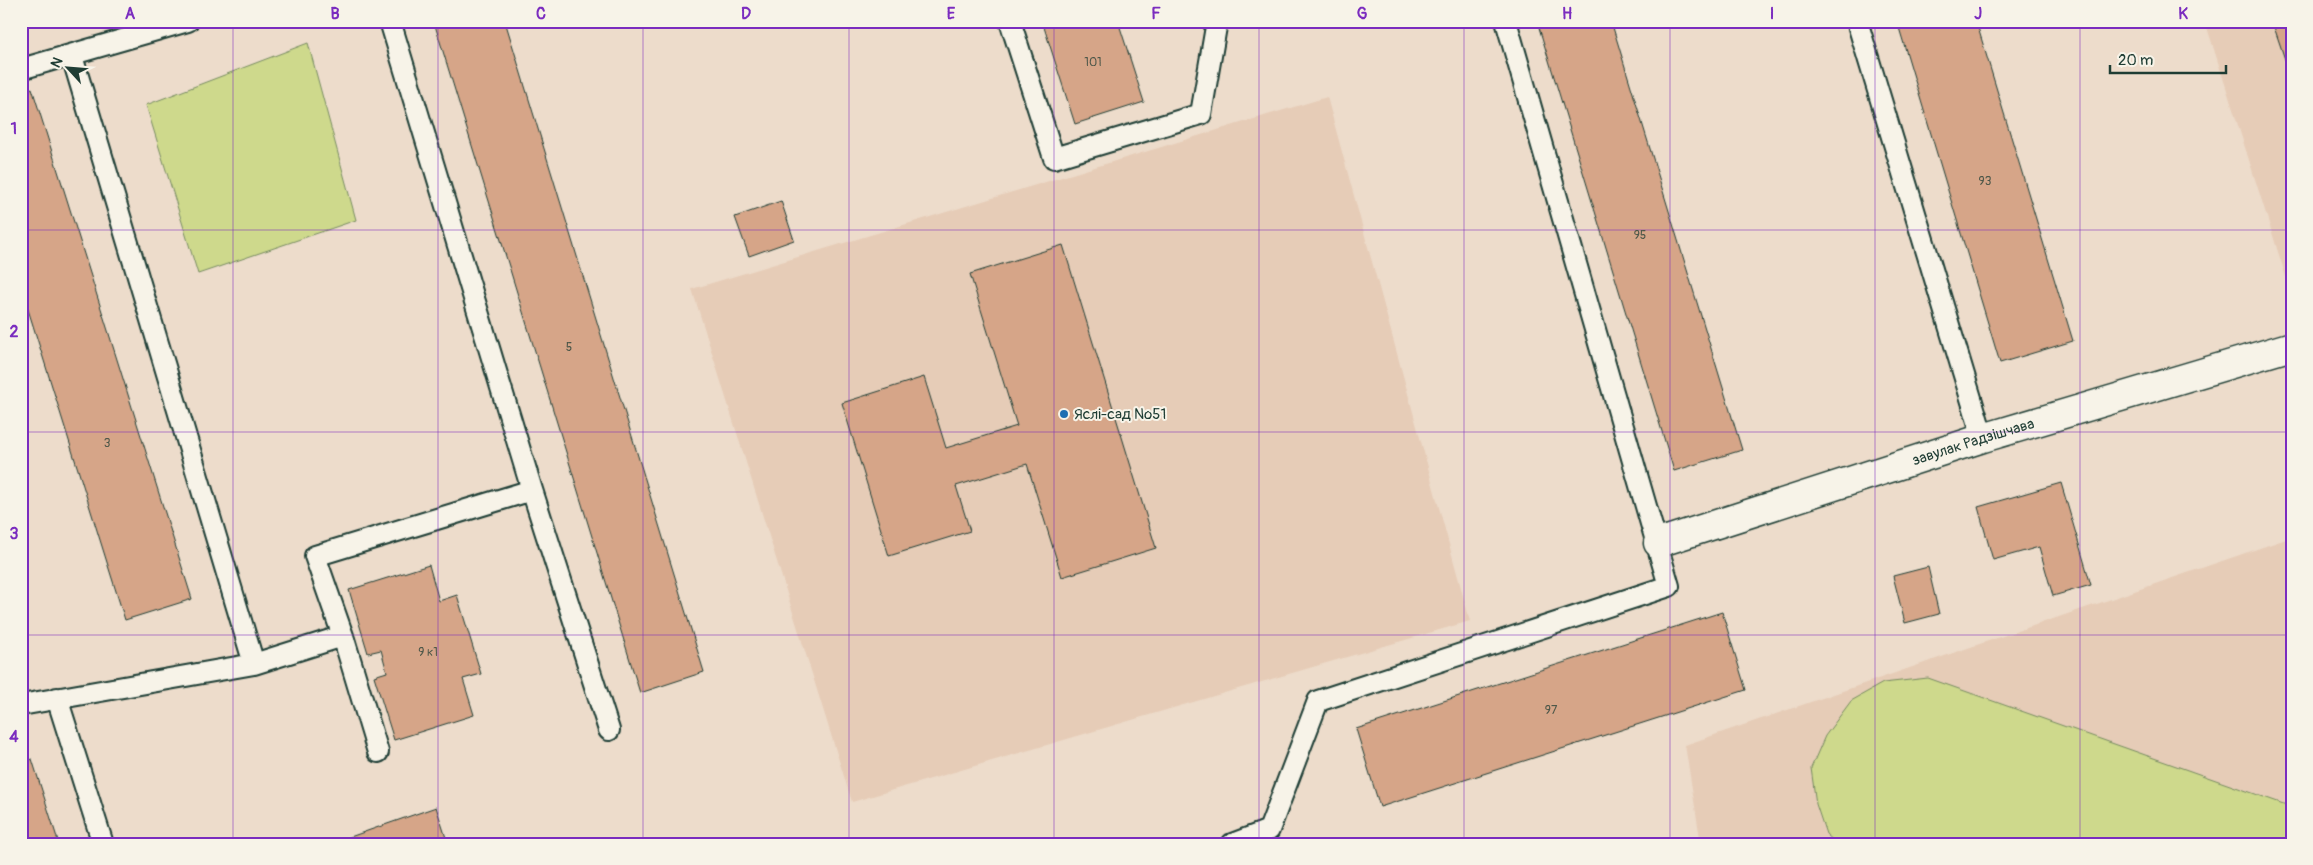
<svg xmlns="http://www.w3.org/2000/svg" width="2313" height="865" viewBox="0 0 2313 865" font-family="Pangolin,sans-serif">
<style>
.built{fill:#e6ccb7}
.green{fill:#ced98c;stroke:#768b60}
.building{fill:#d6a588;stroke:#1f3d34}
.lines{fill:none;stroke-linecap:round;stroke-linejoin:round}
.lane-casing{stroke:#1f3d34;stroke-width:24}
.street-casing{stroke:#1f3d34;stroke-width:31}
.lane{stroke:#f7f3e8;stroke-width:20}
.street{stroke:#f7f3e8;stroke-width:28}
.grid{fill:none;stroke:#7b2cbf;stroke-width:1;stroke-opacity:0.55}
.poi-dot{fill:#1f6fb2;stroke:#f7f3e8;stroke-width:2}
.labels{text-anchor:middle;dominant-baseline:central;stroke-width:4;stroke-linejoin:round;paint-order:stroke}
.number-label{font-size:12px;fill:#4d5749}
.poi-label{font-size:15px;fill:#1f3d34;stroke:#f7f3e8;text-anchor:start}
.street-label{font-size:15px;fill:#1f3d34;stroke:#f7f3e8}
.neatline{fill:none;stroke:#7b2cbf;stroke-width:2}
.grid-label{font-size:16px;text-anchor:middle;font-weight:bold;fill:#7b2cbf}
</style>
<rect width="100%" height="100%" fill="#eddccb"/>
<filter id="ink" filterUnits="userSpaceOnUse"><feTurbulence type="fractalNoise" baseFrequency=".02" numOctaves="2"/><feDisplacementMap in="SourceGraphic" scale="10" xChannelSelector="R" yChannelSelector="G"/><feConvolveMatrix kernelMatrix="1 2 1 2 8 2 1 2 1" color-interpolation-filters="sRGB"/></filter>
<g filter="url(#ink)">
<path class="built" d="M 2205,21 L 2292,21 L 2292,296 Z
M 1327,97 L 1470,621 L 852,802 L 692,289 Z
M 2292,537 L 2292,844 L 1701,844 L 1685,745 Z"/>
<path class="green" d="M 308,43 L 356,220 L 198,274 L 146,105 Z
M 1928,678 L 2292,807 L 2292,844 L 1837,844 L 1826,834 L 1816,804 L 1811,768 L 1825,736 L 1851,701 L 1883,683 Z"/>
<path class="building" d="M 437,21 L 505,21 L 704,672 L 640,693 L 434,22 Z
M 1042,21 L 1118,21 L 1144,102 L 1075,124 Z
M 1537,21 L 1611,21 L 1742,450 L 1674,471 Z
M 1897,21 L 1976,21 L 2073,341 L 2000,363 Z
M 2272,21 L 2292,21 L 2292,80 Z
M 32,88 L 192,599 L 125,620 L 21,287 L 21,92 Z
M 781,201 L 794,240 L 749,256 L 735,217 Z
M 1063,245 L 1156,548 L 1062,577 L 1027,464 L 956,486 L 970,531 L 889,556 L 842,403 L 924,377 L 946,448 L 1017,426 L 970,274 Z
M 2061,483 L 2091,585 L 2053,596 L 2039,547 L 1993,560 L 1978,507 Z
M 429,565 L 439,601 L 457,595 L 481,674 L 463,679 L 474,715 L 394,740 L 374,676 L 387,672 L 381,650 L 368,653 L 349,590 Z
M 1928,567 L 1939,614 L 1905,623 L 1893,576 Z
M 1722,612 L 1746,690 L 1380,807 L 1356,729 Z
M 32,759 L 59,844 L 21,844 L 21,762 Z
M 436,807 L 448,844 L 330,844 Z"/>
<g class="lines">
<g class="lane-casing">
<path id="lane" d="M 390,21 L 532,490 L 609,730
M 1010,21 L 1054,158 L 1201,114 L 1217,21
M 1857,21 L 1983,438
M 72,56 L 254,664
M 21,69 L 188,21
M 57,698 L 103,844
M 21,705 L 254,664 L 343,636
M 378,752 L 343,636 L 315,556 L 532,490
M 1232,844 L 1269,830 L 1318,701 L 1669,586 L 1506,21"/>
</g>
<g class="street-casing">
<g id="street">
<path id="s1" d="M 1658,543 L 1983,438 L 2292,346"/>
</g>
</g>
<use href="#lane" class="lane"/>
<use href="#street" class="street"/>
</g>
</g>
<path class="grid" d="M 233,21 L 233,844M 438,21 L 438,844M 643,21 L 643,844M 849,21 L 849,844M 1054,21 L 1054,844M 1259,21 L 1259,844M 1464,21 L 1464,844M 1670,21 L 1670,844M 1875,21 L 1875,844M 2080,21 L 2080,844M 21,230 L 2292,230M 21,432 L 2292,432M 21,635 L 2292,635"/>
<circle class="poi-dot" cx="1064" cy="414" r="5"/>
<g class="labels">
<g class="number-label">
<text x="1093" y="62">101</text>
<text x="1985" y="181">93</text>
<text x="1640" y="235">95</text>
<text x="569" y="347">5</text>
<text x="107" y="443">3</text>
<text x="428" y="652">9 к1</text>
<text x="1551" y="710">97</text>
</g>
<g class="poi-label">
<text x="1074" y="414">Яслі-сад №51</text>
</g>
<g class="street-label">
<text stroke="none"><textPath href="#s1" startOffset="331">завулак Радзішчава</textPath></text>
</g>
</g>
<rect width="2313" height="865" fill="none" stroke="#f7f3e8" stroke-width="55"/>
<g transform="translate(68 68) rotate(296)" stroke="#f7f3e8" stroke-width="4" paint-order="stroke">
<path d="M0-4L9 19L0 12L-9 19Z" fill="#1f3d34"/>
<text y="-8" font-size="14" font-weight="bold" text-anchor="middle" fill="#1f3d34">N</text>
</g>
<path d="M2110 65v8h116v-8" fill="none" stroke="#1f3d34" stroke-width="2.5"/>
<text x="2118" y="65" font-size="15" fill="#1f3d34" stroke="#f7f3e8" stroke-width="4" paint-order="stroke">20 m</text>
<rect x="28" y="28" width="2258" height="810" class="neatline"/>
<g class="grid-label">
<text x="130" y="19">A</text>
<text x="335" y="19">B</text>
<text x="541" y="19">C</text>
<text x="746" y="19">D</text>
<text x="951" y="19">E</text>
<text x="1156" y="19">F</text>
<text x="1362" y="19">G</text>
<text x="1567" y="19">H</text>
<text x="1772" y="19">I</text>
<text x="1978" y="19">J</text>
<text x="2183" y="19">K</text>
<text x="14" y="134">1</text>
<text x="14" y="337">2</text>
<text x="14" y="539">3</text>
<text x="14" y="742">4</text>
</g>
</svg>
